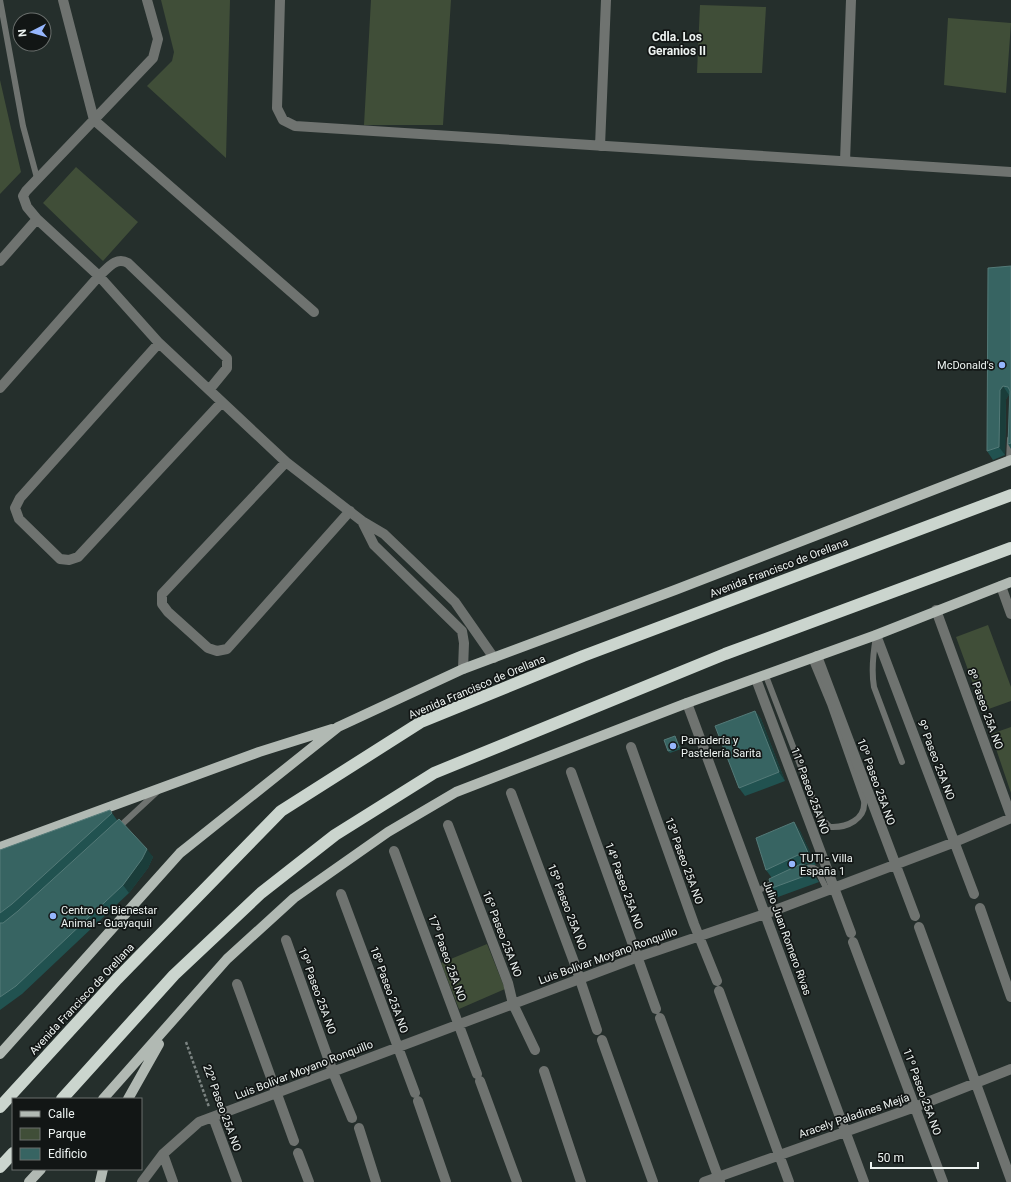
<svg xmlns="http://www.w3.org/2000/svg" width="1011" height="1182" viewBox="0 0 1011 1182" font-family="Roboto,sans-serif">
<style>
.green{fill:#404e38}
.lines{fill:none;stroke-linecap:round;stroke-linejoin:round}
.path{stroke:#7b8381;stroke-width:2.5;stroke-dasharray:3 2;stroke-linecap:butt}
.lane{stroke:#6f7370;stroke-width:6}
.street{stroke:#6f7370;stroke-width:10}
.primary{stroke:#b1b9b3;stroke-width:10}
.highway{stroke:#cbd5ce;stroke-width:12}
.wall{fill:#215250}
.shaded-wall{fill:#1a3d3a}
.building{fill:#376462;stroke:#547a78}
.poi-dot{fill:#96b6fd;stroke:#121615;stroke-width:1.5}
.labels{text-anchor:middle;dominant-baseline:central;stroke-width:3.5;stroke-linejoin:round;paint-order:stroke}
.poi-label{font-size:11px;fill:#eef4f2;stroke:#121615;text-anchor:start}
.street-label{font-size:11px;fill:#eef4f2;stroke:#121615}
.neighbourhood-label{font-size:12px;font-weight:bold;fill:#eef4f2;stroke:#121615}
</style>
<rect width="100%" height="100%" fill="#252f2c"/>
<path class="green" d="M 161,0 L 230,0 L 226,158 L 147,86 L 172,61 L 174,52 Z
M 371,0 L 451,0 L 443,125 L 364,125 Z
M 700,5 L 766,7 L 762,73 L 697,73 Z
M 948,18 L 1011,23 L 1006,93 L 944,85 Z
M 0,80 L 21,172 L 0,194 Z
M 76,167 L 138,222 L 103,261 L 43,203 Z
M 988,625 L 1011,687 L 1011,701 L 983,711 L 956,637 Z
M 1011,727 L 1011,793 L 991,734 Z
M 487,944 L 505,989 L 459,1009 L 441,963 Z"/>
<g class="lines">
<path class="path" d="M 186,1042 L 209,1107"/>
<path class="lane" d="M 0,0 L 23,126 L 37,178
M 1009,461 L 1010,439
M 876,637 C 873,654 871,670 874,687 L 902,762
M 766,676 L 820,817 L 830,827 C 847,828 866,819 864,801 L 830,704 L 811,658
M 118,828 L 158,791
M 802,869 L 812,867 L 817,870 L 827,890
M 757,891 L 778,881"/>
<path class="street" d="M 63,0 L 94,120 L 314,312
M 147,0 L 158,39 L 153,58 L 26,191 L 23,196 L 27,207 L 37,219 L 99,276 L 159,343 L 286,462 L 362,521 L 384,534 L 455,602 L 494,658
M 280,0 L 277,108 L 283,120 L 295,126 L 1011,172
M 600,146 L 606,0
M 845,161 L 851,0
M 0,261 L 37,219
M 159,343 L 20,498 L 15,508 L 19,519 L 60,559 L 69,560 L 78,557 L 222,402
M 0,388 L 99,276 C 108,268 116,256 128,263 L 227,358 L 227,368 L 209,390
M 286,462 L 162,594 L 162,604 L 168,612 L 208,648 L 217,651 L 227,649 L 350,511
M 362,521 L 374,545 L 462,631 L 464,643 L 463,669
M 1001,586 L 1011,614
M 936,610 L 1011,816
M 876,635 L 974,894
M 817,656 L 915,916
M 756,679 L 851,933
M 687,703 L 864,1182
M 631,747 L 694,924 L 717,981
M 571,772 L 656,1009
M 511,793 L 574,962 L 597,1030
M 448,825 L 508,983 L 513,1004 L 535,1050
M 394,851 L 477,1074
M 341,894 L 415,1093
M 980,908 L 1011,997
M 919,927 L 1011,1180
M 286,940 L 333,1072 L 352,1118
M 853,942 L 943,1182
M 237,984 L 294,1141
M 719,991 L 789,1182
M 660,1018 L 720,1182
M 602,1040 L 653,1182
M 544,1071 L 581,1182
M 480,1081 L 517,1182
M 418,1101 L 446,1182
M 213,1117 L 237,1182
M 359,1128 L 376,1182
M 298,1153 L 309,1182
M 163,1154 L 173,1182
M 142,1182 L 163,1154 L 199,1122 L 638,957 L 765,914 L 955,842 L 1011,818
M 704,1182 L 915,1107 L 1011,1069"/>
<path class="primary" d="M 0,847 L 259,752 L 332,729
M 0,1054 L 180,853 L 338,727 L 463,669 L 675,590 L 1011,460
M 103,1099 L 227,959 L 294,898 L 388,832 L 456,792 L 687,703 L 876,635 L 1011,582
M 128,1099 L 159,1044
M 29,1182 L 41,1169
M 100,1182 L 103,1169"/>
<path class="highway" d="M 62,1099 L 174,975 L 261,893 L 335,835 L 434,773 L 725,654 L 1011,548
M 0,1107 L 117,979 L 281,811 L 421,722 L 583,656 L 1011,495
M 0,1167 L 13,1153"/>
</g>
<path class="wall" d="M 1011,266 L 1011,449 L 1008,444 L 1009,395 L 1006,399 L 1005,455 L 993,460 L 987,451 Z
M 755,711 L 761,719 L 785,781 L 745,796 L 739,788 Z
M 675,736 L 676,738 L 681,749 L 670,753 L 668,751 Z
M 112,813 L 117,820 L 153,857 L 148,868 L 129,893 L 22,994 L 0,1010 L 0,850 Z
M 794,822 L 800,831 L 816,865 L 804,864 L 803,865 L 814,875 L 819,882 L 778,897 L 772,888 L 772,878 L 766,870 Z"/>
<path class="shaded-wall" d="M 1003,386 L 1009,395 L 1006,399 L 1005,455 L 999,447 L 1000,390 Z
M 755,711 L 761,719 L 785,781 L 779,772 Z
M 794,822 L 800,831 L 816,865 L 810,857 Z
M 147,849 L 153,857 L 148,868 L 129,893 L 123,885 Z"/>
<path class="building" d="M 1011,266 L 1011,443 L 1008,444 L 1010,391 L 1008,387 L 1003,386 L 1000,390 L 999,447 L 987,451 L 988,268 Z
M 755,711 L 779,772 L 739,788 L 715,726 Z
M 675,736 L 679,747 L 668,751 L 664,740 Z
M 110,810 L 112,813 L 12,904 L 0,913 L 0,850 Z
M 119,819 L 147,849 L 142,859 L 123,885 L 16,986 L 0,997 L 0,923 L 3,923 L 18,911 Z
M 794,822 L 810,857 L 798,855 L 766,870 L 756,838 Z
M 801,864 L 808,866 L 813,873 L 772,888 L 769,879 Z"/>
<g class="poi-dot">
<circle cx="1002" cy="365" r="4"/>
<circle cx="673" cy="746" r="4"/>
<circle cx="792" cy="864" r="4"/>
<circle cx="53" cy="916" r="4"/>
</g>
<g class="labels">
<g class="poi-label">
<text x="994" y="365" text-anchor="end">McDonald's</text>
<text x="681" y="740">Panadería y<tspan x="681" dy="13">Pastelería Sarita</tspan></text>
<text x="800" y="858">TUTI - Villa<tspan x="800" dy="13">España 1</tspan></text>
<text x="61" y="910">Centro de Bienestar<tspan x="61" dy="13">Animal - Guayaquil</tspan></text>
</g>
<g class="street-label">
<text transform="translate(779 568) rotate(-21)">Avenida Francisco de Orellana</text>
<text transform="translate(477 687) rotate(-23)">Avenida Francisco de Orellana</text>
<text transform="translate(985 709) rotate(70)">8º Paseo 25A NO</text>
<text transform="translate(936 760) rotate(69)">9º Paseo 25A NO</text>
<text transform="translate(876 782) rotate(70)">10º Paseo 25A NO</text>
<text transform="translate(810 791) rotate(70)">11º Paseo 25A NO</text>
<text transform="translate(684 861) rotate(70)">13º Paseo 25A NO</text>
<text transform="translate(624 886) rotate(70)">14º Paseo 25A NO</text>
<text transform="translate(567 907) rotate(69)">15º Paseo 25A NO</text>
<text transform="translate(502 934) rotate(69)">16º Paseo 25A NO</text>
<text transform="translate(787 938) rotate(70)">Julio Juan Romero Rivas</text>
<text transform="translate(608 956) rotate(-20)">Luis Bolívar Moyano Ronquillo</text>
<text transform="translate(447 958) rotate(70)">17º Paseo 25A NO</text>
<text transform="translate(389 990) rotate(70)">18º Paseo 25A NO</text>
<text transform="translate(317 991) rotate(70)">19º Paseo 25A NO</text>
<text transform="translate(82 999) rotate(-47)">Avenida Francisco de Orellana</text>
<text transform="translate(304 1070) rotate(-21)">Luis Bolívar Moyano Ronquillo</text>
<text transform="translate(922 1092) rotate(70)">11º Paseo 25A NO</text>
<text transform="translate(222 1108) rotate(70)">22º Paseo 25A NO</text>
<text transform="translate(854 1116) rotate(-19)">Aracely Paladines Mejía</text>
</g>
<g class="neighbourhood-label">
<text x="677" y="37">Cdla. Los<tspan x="677" dy="14">Geranios II</tspan></text>
</g>
</g>
<rect x="12" y="1098" width="130" height="72" fill="#121615" stroke="#6a6f6d"/>
<rect x="20" y="1111" width="20" height="6" fill="#b1b9b3" stroke="#6a6f6d"/>
<text x="48" y="1118" font-size="12" fill="#eef4f2">Calle</text>
<rect x="20" y="1128" width="20" height="12" fill="#404e38" stroke="#6a6f6d"/>
<text x="48" y="1138" font-size="12" fill="#eef4f2">Parque</text>
<rect x="20" y="1148" width="20" height="12" fill="#376462" stroke="#6a6f6d"/>
<text x="48" y="1158" font-size="12" fill="#eef4f2">Edificio</text>
<g transform="translate(32 32) rotate(264)"><circle r="19" fill="#121615" stroke="#6a6f6d"/>
<path d="M0-3L7 15L0 10L-7 15Z" fill="#96b6fd"/>
<text y="-6" font-size="11" font-weight="bold" text-anchor="middle" fill="#eef4f2">N</text>
</g>
<path d="M871 1162v6h107v-6" fill="none" stroke="#eef4f2" stroke-width="2"/>
<text x="877" y="1162" font-size="12" fill="#eef4f2" stroke="#121615" stroke-width="3" paint-order="stroke">50 m</text>
</svg>
